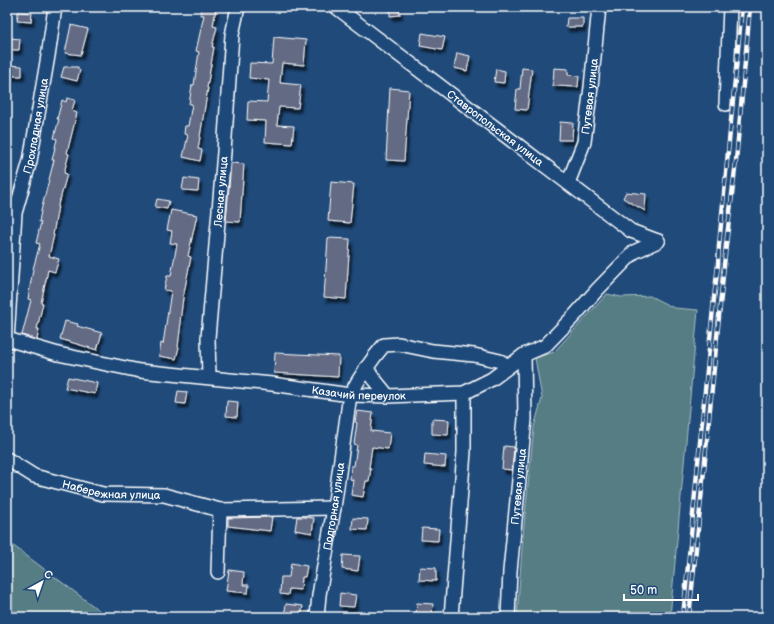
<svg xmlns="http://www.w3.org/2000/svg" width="774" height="624" viewBox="0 0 774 624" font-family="'Balsamiq Sans',sans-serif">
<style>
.green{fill:#567d84;stroke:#aabec2}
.building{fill:#626a84;stroke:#fff;filter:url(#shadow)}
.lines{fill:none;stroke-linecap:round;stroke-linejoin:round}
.minor-casing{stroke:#fff;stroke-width:16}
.minor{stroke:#1f4a7a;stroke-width:13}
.rail-casing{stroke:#fff;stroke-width:4.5}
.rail{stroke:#1f4a7a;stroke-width:3;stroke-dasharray:9;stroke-linecap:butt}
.labels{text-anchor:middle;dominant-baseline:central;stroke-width:3.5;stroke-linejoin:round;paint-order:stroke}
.street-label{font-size:11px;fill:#fff;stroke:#1f4a7a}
</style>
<defs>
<filter id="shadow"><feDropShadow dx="2.5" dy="4.5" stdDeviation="1" flood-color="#0009"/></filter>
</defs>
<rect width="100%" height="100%" fill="#1f4a7a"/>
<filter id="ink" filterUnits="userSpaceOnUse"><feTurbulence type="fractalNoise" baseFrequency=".025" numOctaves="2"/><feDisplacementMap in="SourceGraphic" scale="8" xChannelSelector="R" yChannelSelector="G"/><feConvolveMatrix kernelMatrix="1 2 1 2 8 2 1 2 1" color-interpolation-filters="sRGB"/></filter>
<g filter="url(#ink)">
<path class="green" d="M 607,294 L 621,297 L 650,296 L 674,308 L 698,310 L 670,617 L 517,617 L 523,535 L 534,427 L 542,398 L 535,358 L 554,352 Z
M 7,541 L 108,617 L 7,617 Z"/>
<path class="building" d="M 201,7 L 216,7 L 213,26 L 217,27 L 212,47 L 214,47 L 207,88 L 208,88 L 198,149 L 202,150 L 200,161 L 183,157 L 188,135 L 184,134 L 185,126 L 188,126 L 192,104 L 189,104 L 192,85 L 194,85 L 199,52 L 196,51 L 204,15 L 200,15 Z
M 390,7 L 399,7 L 400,15 L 390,16 Z
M 18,12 L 32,13 L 31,22 L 17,21 Z
M 567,18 L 583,18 L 583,27 L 566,27 Z
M 71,25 L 88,29 L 81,55 L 65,53 Z
M 422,33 L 445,37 L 442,50 L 420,46 Z
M 274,37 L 306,40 L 304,65 L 282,63 L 280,83 L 301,85 L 298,108 L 279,107 L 277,125 L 294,126 L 292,144 L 265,142 L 266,121 L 247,120 L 248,101 L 267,102 L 269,80 L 249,78 L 250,63 L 272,64 Z
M 11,38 L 20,39 L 19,50 L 10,50 Z
M 457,53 L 470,56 L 467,71 L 454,68 Z
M 7,65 L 22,66 L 22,76 L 7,76 Z
M 64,67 L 78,67 L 78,69 L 80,70 L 77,81 L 61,77 Z
M 522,68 L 532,69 L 527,110 L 515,109 L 517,89 L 520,89 Z
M 554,68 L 568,69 L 568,75 L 579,76 L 578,87 L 553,86 Z
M 496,69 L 505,71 L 504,83 L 494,82 Z
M 390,88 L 409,90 L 404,161 L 386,160 Z
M 67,98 L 75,100 L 72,111 L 77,113 L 67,153 L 69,154 L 64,173 L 67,174 L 60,200 L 59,200 L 53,235 L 54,235 L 49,256 L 59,259 L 55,272 L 48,270 L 41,303 L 43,303 L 37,329 L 39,329 L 37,340 L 22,335 L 31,300 L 28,299 L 33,269 L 40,244 L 36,243 L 41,222 L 39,222 L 41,211 L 54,160 L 52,160 L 57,139 L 54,138 L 59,119 L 57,119 L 62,100 L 66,102 Z
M 560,122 L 573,123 L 572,140 L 559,140 Z
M 231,163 L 244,164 L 240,222 L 226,221 Z
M 184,178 L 199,180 L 198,191 L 182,190 Z
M 331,182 L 354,184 L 350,223 L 328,221 Z
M 626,192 L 646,194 L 645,211 L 623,198 Z
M 157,199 L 169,201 L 167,209 L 155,207 Z
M 171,210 L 197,215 L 188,256 L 191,257 L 183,298 L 180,322 L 181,322 L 178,347 L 179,347 L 176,359 L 159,356 L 161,343 L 163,344 L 171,291 L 164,290 L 167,276 L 171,276 L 177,244 L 170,243 L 172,231 L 167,230 Z
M 328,238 L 350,239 L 346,299 L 324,297 Z
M 65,321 L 78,324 L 77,326 L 102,333 L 97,350 L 60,339 Z
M 275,353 L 339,356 L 338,377 L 274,373 Z
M 68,377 L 97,383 L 95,394 L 65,388 Z
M 178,391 L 187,392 L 185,404 L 176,403 Z
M 227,401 L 238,402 L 237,417 L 226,416 Z
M 357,411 L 373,413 L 371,431 L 390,433 L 388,449 L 372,447 L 369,468 L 371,468 L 369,481 L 366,481 L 363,497 L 351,495 L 353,480 L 350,479 L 351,466 L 354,466 L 357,445 L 354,444 L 357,423 L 355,422 Z
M 432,419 L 449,420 L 448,435 L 432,434 Z
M 504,446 L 514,447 L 512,470 L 502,469 Z
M 425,454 L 446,456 L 445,467 L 424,465 Z
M 272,517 L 270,531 L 228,526 L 228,518 Z
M 297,517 L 304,517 L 314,518 L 312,533 L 295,530 Z
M 353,518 L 368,519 L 367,530 L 352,529 Z
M 422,528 L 439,529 L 438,541 L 421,540 Z
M 343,555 L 360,556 L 358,571 L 342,569 Z
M 291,563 L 307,566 L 305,577 L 302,577 L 301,590 L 289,589 L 288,595 L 280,594 L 281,577 L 289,577 Z
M 420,567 L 436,568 L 436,581 L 419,580 Z
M 229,570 L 244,572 L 243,585 L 249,585 L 248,593 L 226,591 Z
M 340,593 L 356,595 L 354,607 L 339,606 Z
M 417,603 L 433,604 L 432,615 L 416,614 Z
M 286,604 L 303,606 L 301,617 L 284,617 Z"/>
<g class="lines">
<g class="minor-casing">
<g id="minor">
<path id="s1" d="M 336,7 L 631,231 L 658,241"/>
<path d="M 726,104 L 730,7"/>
<path id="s2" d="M 568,183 L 584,142 L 591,87 L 599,7"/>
<path id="s3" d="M 7,339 L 58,354 L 140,371 L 272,384 L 350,395 L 388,396 L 464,393 L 492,379 L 524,355 L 545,346 L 575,315 L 597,290 L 634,252 L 658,241"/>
<path id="s4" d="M 7,340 L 15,213 L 30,161 L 49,50 L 55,7"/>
<path d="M 366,368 L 375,380 L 388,396"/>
<path id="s5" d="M 209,377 L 208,338 L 224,152 L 232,35 L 238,7"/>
<path id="s6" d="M 7,459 L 34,476 L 103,494 L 164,495 L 220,510 L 334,508"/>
<path d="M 218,572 L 220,510"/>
<path id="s7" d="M 317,617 L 319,595 L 334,508 L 350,395 C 360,377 371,360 384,345 L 399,344 L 433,351 L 474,355 L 500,361 L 508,366"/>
<path d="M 451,617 L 464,452 L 464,393"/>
<path id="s8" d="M 508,617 L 510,571 L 525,419 L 524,355"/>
</g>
</g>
<use href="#minor" class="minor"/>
<g class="rail-casing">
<path id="rail" d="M 683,617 L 714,298 L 718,265 L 719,245 L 742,7
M 689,617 L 704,470 L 726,245 L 736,161 L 750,7"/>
</g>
<use href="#rail" class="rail"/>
</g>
</g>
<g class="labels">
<g class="street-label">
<text stroke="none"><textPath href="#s2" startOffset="90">Путевая улица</textPath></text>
<text stroke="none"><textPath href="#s4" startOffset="217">Прохладная улица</textPath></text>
<text stroke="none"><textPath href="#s1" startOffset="200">Ставропольская улица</textPath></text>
<text stroke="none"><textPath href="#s5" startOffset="186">Лесная улица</textPath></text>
<text stroke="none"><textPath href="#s3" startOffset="357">Казачий переулок</textPath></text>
<text stroke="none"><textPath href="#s8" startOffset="131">Путевая улица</textPath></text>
<text stroke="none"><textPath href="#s6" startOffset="111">Набережная улица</textPath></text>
<text stroke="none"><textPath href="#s7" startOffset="112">Подгорная улица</textPath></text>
</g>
</g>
<rect width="774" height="624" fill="none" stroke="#1f4a7a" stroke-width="24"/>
<rect x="12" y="12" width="750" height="600" fill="none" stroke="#fff" stroke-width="1.5" filter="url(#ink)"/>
<g transform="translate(42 582) rotate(40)" stroke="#1f4a7a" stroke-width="3" paint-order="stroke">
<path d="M0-3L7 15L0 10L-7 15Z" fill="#ffffff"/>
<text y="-6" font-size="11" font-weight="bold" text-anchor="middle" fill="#ffffff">С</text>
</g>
<path d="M624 594v6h74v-6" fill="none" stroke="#ffffff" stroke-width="2"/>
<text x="630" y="594" font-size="12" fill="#ffffff" stroke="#1f4a7a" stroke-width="3" paint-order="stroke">50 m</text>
</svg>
